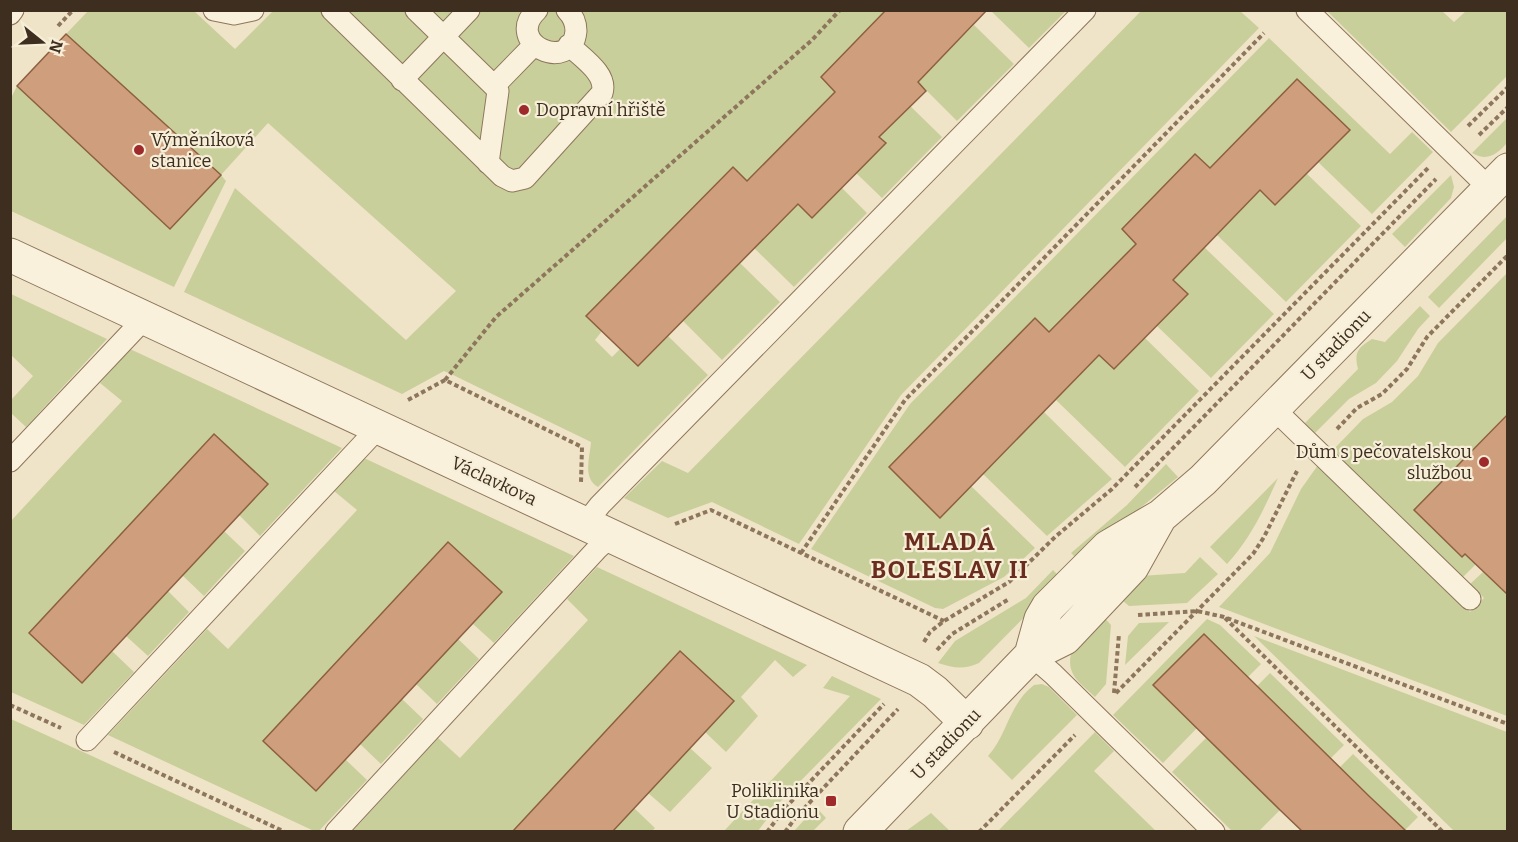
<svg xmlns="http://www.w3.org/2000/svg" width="1518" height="842" viewBox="0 0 1518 842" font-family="Bitter,serif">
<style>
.green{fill:#c9cf9b}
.building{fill:#cf9f7d;stroke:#8d5f41;stroke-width:1.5}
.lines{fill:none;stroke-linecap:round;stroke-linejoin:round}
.lane-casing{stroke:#8d765c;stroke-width:23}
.street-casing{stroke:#8d765c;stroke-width:35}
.path{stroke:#8d765c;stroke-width:4;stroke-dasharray:4.5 3;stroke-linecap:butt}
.lane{stroke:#faf1dc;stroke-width:21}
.street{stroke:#faf1dc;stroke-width:33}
.poi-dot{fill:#9e2a2b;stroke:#f7eed8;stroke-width:2}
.labels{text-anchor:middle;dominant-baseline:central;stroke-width:4.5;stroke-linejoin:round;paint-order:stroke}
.poi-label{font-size:18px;fill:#3d2e20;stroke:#f7eed8;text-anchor:start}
.street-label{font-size:18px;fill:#3d2e20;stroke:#f7eed8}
.district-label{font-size:24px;font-weight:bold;letter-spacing:1.5px;fill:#6b2e1e;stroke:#f7eed8}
</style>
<rect width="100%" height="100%" fill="#f0e4c8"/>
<path class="green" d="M 88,11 L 194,11 L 235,49 L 273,11 L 886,11 L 821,77 L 835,92 L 747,181 L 732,168 L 587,316 L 602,331 L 595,340 L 612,357 L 620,349 L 638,366 L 668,336 L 708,375 L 598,487 C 582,478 590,457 591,442 L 451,374 L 444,371 L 402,394 L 184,292 L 235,188 L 406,340 L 456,291 L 268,123 L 221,175 L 226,181 L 174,287 L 11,211 L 10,100 L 17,86 L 170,229 L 220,176 L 66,34 Z
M 991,11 L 1066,11 L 1029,48 Z
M 1141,11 L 1240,11 L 1259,28 L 901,395 L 799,544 L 712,502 L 668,518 L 624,498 L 662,461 L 688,473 Z
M 1327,11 L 1442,11 L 1454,22 L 1466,11 L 1507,11 L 1507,76 L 1451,132 Z
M 974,25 L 1014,64 L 957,121 L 918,82 Z
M 1269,38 L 1390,154 L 1412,132 L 1433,152 L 1372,214 L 1318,162 L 1350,130 L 1297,79 L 1210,168 L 1195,154 L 1122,229 L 1136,244 L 1049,332 L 1035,318 L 889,467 L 940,517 L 971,486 L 1035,548 L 1004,577 L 943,609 L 935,608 L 811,549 L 910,404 Z
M 902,98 L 942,137 L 882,198 L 856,173 L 886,144 L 871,129 Z
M 1507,118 L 1507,143 C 1497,154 1488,162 1472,153 Z
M 1306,173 L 1361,226 L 1286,302 L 1217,235 L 1260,190 L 1275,204 Z
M 1451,175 L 1454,187 L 1451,198 L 1405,247 L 1392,234 Z
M 842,188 L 867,213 L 794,287 L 754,248 L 798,204 L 812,218 Z
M 1507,216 L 1507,238 L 1439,308 L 1428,297 Z
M 1204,247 L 1274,314 L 1211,378 L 1157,326 L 1188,294 L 1173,280 Z
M 740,263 L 780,302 L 722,360 L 683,321 Z
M 1507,273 L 1507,414 L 1414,510 L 1476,564 L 1463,577 L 1332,451 L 1363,419 L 1392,402 L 1418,376 L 1438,343 Z
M 11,294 L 107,339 L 26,427 L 11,413 L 11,400 L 33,376 L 11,355 Z
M 1420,306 L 1430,316 L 1418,329 L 1397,361 L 1376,383 L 1349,399 L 1315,433 L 1305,423 L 1358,369 C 1354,353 1357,348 1372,339 L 1385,342 Z
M 1145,338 L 1199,391 L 1125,467 L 1056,400 L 1099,355 L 1114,369 Z
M 130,349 L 342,448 L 260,536 L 239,515 L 267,484 L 214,434 L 29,633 L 82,683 L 112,651 L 134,672 L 84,725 L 11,692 L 10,522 L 122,401 L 100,383 Z
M 1044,412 L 1112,479 L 1047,536 L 983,474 Z
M 364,458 L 574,556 L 494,643 L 473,624 L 501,592 L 263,741 L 316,791 L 346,760 L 367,780 L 319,831 L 314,831 L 108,735 L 207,629 L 228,649 L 357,510 L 334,491 Z
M 1166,464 L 1178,477 L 1094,546 L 1079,561 L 1071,553 L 1127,505 Z
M 1318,465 L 1470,612 L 1484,598 L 1470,584 L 1483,572 L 1507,595 L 1507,716 L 1219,607 L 1270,553 L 1301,489 Z
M 1278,478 C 1264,509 1251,538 1227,564 L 1210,547 Z
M 224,531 L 245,551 L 204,596 L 182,575 Z
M 1200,557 L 1218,574 L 1187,603 L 1129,606 L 1117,596 L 1140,576 L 1185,573 Z
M 597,567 L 807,665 L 793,677 L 775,660 L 741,697 L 758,716 L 726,752 L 705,732 L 733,701 L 680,652 L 513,831 L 352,832 L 438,738 L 460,758 L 588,620 L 567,599 Z
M 1053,570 L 1062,579 L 979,663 C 964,670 953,668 938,663 L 955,641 L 1026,598 Z
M 168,591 L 189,612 L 148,656 L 126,636 Z
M 1101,614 L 1111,625 L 1106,684 L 1095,697 C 1089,691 1082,686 1077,680 C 1057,655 1085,632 1101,614 Z
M 1207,619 L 1220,625 L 1261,664 L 1248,677 L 1204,634 L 1153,685 L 1197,728 L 1163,763 L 1113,715 Z
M 1169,622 L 1125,665 L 1128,636 L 1139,623 Z
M 1254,636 L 1507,732 L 1507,831 L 1454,831 Z
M 458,639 L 479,659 L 437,704 L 416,684 Z
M 1270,673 L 1344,745 L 1331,758 L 1257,686 Z
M 832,676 L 881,699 L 780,802 L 758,831 L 724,831 L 850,696 L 823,688 Z
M 1042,684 L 1049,687 L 1077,715 L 1012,780 L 988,756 C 1008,734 1008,705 1034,685 Z
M 402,699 L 423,719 L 381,764 L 360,744 Z
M 10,719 L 11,719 L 256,831 L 12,831 L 10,830 Z
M 1095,732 L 1114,751 L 1094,771 L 1156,831 L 998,831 Z
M 1207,737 L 1280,810 L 1259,831 L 1232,831 L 1172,772 Z
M 690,748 L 712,768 L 670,812 L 648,793 Z
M 1353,754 L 1418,817 L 1405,830 L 1340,767 Z
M 816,807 L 826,818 L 813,831 L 794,831 Z
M 634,808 L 655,828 L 652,831 L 613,832 Z
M 931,813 L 950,831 L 906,831 Z"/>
<path class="building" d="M 886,10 L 987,10 L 918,82 L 926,91 L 879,137 L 886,143 L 812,218 L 798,204 L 638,366 L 586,316 L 733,167 L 747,181 L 835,92 L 821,77 Z
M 66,34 L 221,175 L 170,229 L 17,86 Z
M 1297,79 L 1350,130 L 1275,205 L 1260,190 L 1173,280 L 1188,294 L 1114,369 L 1099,355 L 940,518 L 889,467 L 1035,318 L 1049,332 L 1136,244 L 1122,229 L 1195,154 L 1210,168 Z
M 1508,414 L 1508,595 L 1465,554 L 1462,557 L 1414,510 Z
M 214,434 L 268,484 L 82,683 L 29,633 Z
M 448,542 L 502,592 L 316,791 L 263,741 Z
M 1204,634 L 1370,797 L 1406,831 L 1302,831 L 1280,810 L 1153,685 Z
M 680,651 L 734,701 L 613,831 L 513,831 Z"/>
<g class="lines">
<g class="lane-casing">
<path id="lane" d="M 214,10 L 234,14 L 253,10
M 332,10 L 502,176 L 512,181 L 525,178 L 602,93 C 608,74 582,58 569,45
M 416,10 L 494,86 L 498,91 L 488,163
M 537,10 C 502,43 572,75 576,31 C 576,23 573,16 567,10
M 1307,10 L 1489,188
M 10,14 L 13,10
M 402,80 L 469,10
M 494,86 L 534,45
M 1273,408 L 1470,599
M 10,461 L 145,318
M 585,524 L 600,505 L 1085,10
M 1031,655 L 1053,674 L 1214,832
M 87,740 L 379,427
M 336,832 L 598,548 L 611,536"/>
</g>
<g class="street-casing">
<path id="street" d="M 10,255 L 919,680 L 935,692 L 967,723
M 1031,655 L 1041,619 L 1048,607 L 1108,547 L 1161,516 L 1203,480 L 1508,170
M 860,832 L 1031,655 L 1065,638 L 1132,567 L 1160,517"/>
</g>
<path class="path" d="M 58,26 L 73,10
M 1468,126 L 1508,87
M 1479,135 L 1508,107
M 445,380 L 496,317 L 812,40 L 840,10
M 408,400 L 445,380 L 582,447 L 581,482
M 1337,429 L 1357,408 L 1382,394 L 1407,369 L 1427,337 L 1508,255
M 1135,487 L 1436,179
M 675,524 L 711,510 L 944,621
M 801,553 L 905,400 L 1264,33
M 1138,615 L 1197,611 L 1224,617 L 1508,724
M 1225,618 L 1443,832
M 924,642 L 930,632 L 944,621 L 1009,582 L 1055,537 L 1112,489 L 1428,168
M 937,650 L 952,634 L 1009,599
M 1114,693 L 1119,634
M 1116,693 L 1253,554 L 1264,537 L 1297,471
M 10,705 L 61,728
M 114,752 L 285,832
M 767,832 L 786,807 L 884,704
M 785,832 L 796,817 L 898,709
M 979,832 L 1075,735"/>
<use href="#lane" class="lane"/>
<use href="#street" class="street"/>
</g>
<g class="poi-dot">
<circle cx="524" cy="110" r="6"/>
<circle cx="139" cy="150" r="6"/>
<circle cx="1484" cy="462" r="6"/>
<rect x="825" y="795" width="12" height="12" rx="3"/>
</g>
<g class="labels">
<g class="poi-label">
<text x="536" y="110">Dopravní hřiště</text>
<text x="151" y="140">Výměníková<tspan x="151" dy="21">stanice</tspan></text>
<text x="1472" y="452" text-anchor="end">Dům s pečovatelskou<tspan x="1472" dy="21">službou</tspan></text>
<text x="819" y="791" text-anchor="end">Poliklinika<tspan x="819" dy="21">U Stadionu</tspan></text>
</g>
<g class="street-label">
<text transform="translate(1336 345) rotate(-46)">U stadionu</text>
<text transform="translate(494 481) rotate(25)">Václavkova</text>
<text transform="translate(946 744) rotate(-46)">U stadionu</text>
</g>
<g class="district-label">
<text x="950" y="542">MLADÁ<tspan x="950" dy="28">BOLESLAV II</tspan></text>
</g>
</g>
<rect width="1518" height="842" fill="none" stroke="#3d2e20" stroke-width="24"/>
<g transform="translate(42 42) rotate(108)" stroke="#f7eed8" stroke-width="4.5" paint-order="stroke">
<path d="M0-4.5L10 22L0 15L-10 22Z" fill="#3d2e20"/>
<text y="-9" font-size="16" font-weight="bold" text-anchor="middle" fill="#3d2e20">N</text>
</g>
</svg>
